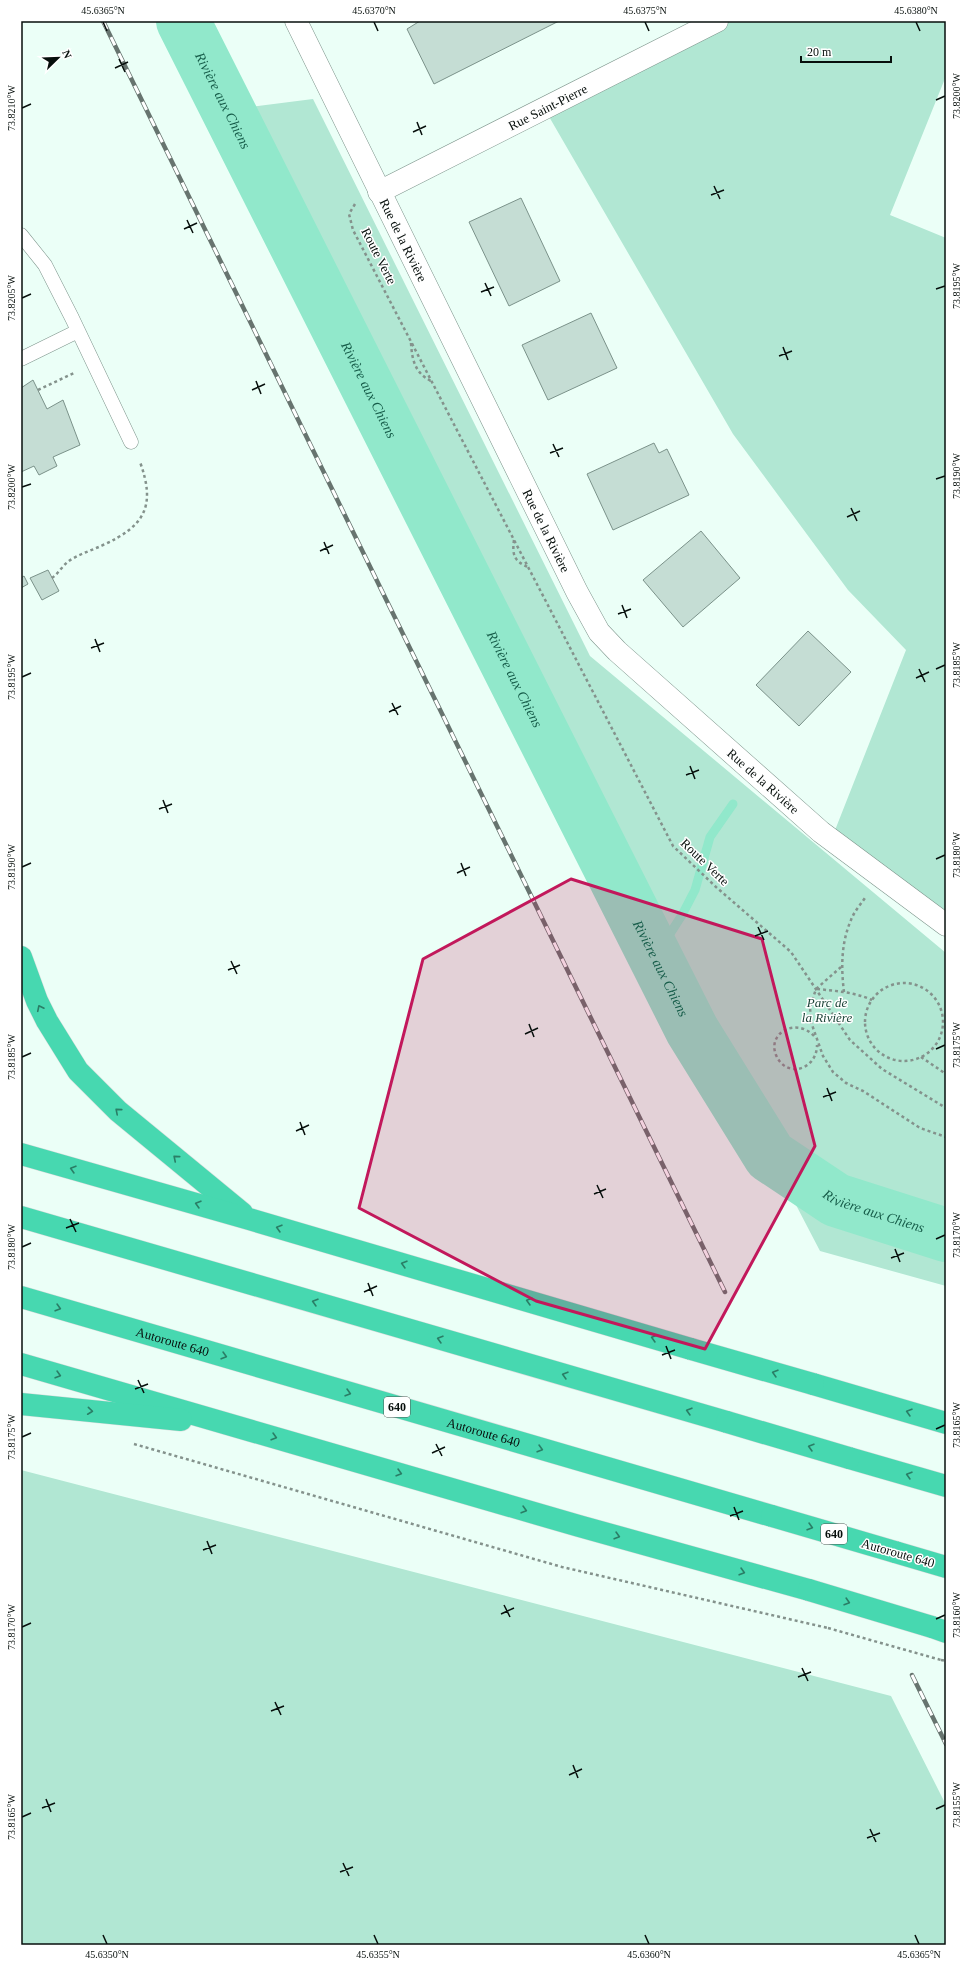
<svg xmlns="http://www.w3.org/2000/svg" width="967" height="1966" viewBox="0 0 967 1966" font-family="'Times New Roman',serif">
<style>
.green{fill:#b1e7d3}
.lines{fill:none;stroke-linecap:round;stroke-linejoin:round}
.stream{stroke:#91e8cb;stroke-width:9}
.river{stroke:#91e8cb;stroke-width:54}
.building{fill:#c5ddd4;stroke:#7b928a}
.lane-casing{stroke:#7e958c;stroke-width:15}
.street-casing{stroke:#7e958c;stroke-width:23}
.highway-casing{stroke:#dcdddd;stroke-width:23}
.path{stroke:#84928c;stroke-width:2.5;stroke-dasharray:3 3;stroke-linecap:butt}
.lane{stroke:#fff;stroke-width:14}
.street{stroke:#fff;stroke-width:22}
.highway{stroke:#47d8b0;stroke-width:22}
.rail-casing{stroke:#67746f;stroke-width:4.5}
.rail{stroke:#fff;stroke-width:3;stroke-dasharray:9;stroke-linecap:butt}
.highway-bridge-casing{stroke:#dcdddd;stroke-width:23;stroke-linecap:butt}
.path-bridge{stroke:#84928c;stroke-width:2.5;stroke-dasharray:3 3;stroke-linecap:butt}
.highway-bridge{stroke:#47d8b0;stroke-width:22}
.oneway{stroke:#2a7e66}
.marked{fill:#c2185b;fill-opacity:0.2;stroke:#c2185b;stroke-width:3;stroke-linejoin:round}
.ticks{fill:none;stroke:#070f0c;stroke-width:1.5}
.labels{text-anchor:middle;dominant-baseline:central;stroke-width:3;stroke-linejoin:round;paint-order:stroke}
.shield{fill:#fff;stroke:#515755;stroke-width:1}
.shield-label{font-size:12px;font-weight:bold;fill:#070f0c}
.street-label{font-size:13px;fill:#070f0c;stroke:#fff}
.park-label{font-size:13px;font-style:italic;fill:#1d4438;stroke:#fff}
.water-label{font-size:14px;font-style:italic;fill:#165c49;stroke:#fff}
.neatline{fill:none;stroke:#070f0c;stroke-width:1.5}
.ticks-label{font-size:10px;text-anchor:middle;fill:#070f0c}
</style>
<rect width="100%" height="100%" fill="#ebfff7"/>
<path class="green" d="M 717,21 L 946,21 L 946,76 L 890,215 L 946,238 L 946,934 L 828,848 L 906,650 L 848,590 L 733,434 L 544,108 Z
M 313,99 L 590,656 L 946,953 L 946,1286 L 820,1251 L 225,110 Z
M 21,1470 L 891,1696 L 946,1805 L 946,1945 L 21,1945 Z"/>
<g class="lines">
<path class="stream" d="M 655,957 L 682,915 L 695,890 L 710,837 L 733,804"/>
<path class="river" id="s1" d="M 183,21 L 692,1030 L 770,1156 L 836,1200 L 946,1235"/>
</g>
<path class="building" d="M 420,21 L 559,21 L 434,84 L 407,29 Z
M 521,198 L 560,281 L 509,306 L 469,222 Z
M 591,313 L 617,368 L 548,400 L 522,345 Z
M 33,380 L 47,409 L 63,400 L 80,445 L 53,457 L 57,466 L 39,475 L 34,466 L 21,472 L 21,388 Z
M 654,443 L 659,453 L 667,449 L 689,495 L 613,530 L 587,474 Z
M 701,531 L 740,578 L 683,627 L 643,580 Z
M 48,570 L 59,591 L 42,600 L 30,578 Z
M 24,576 L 28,584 L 21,588 L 21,578 Z
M 808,631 L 851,672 L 799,726 L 756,685 Z"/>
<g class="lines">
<g class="lane-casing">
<path id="lane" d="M 21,235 L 45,265 L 72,318 L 131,442
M 21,359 L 78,331"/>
</g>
<g class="street-casing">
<g id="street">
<path id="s2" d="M 296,21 L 577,592 L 599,632 L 617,651 L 821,832 L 946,925"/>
<path id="s3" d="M 379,192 L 717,21"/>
</g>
</g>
<g class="highway-casing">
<g id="highway">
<path d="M 21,957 L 37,1001 L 47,1021 L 78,1071 L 118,1111 L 242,1213"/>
<path d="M 21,1154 L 249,1219 L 691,1349"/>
<path d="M 21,1217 L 727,1422"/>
<path id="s4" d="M 21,1297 L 772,1516"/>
<path d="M 21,1364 L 579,1526 L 809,1590"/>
<path d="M 813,1384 L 946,1423"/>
<path d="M 21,1404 L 181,1420"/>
<path d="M 849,1458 L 946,1486"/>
<path d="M 895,1552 L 946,1567"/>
<path d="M 932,1627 L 946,1632"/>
</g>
</g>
<path class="path" d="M 355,204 L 349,214 L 353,230 L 673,846 L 716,887 L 791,952 L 850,1040 L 882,1069 L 946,1108
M 411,343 C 412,360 415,373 431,381
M 38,390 L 74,373
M 514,540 C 512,555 514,561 528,567
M 52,578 C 59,573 64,563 72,559 C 82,553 93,550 103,545 C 145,526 156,506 140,462
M 841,967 L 816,989 L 810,1007 L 811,1022 L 823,1056 L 833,1072 L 846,1083 L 863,1091 L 920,1128 L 946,1137
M865 1022a39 39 0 1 1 78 0a39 39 0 1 1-78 0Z
M 817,989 C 836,991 854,992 872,1000
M 844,992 C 841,968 841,943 851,920 C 854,912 860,905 865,898
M 814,1036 C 796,1017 767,1033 776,1055 C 786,1079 817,1070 817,1045
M 921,1057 L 946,1074
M 134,1444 L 562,1567 L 828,1628
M 941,1660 L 946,1661"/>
<use href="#lane" class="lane"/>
<use href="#street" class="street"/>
<use href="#highway" class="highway"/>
<g class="rail-casing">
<path id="rail" d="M 103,21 L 725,1292
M 912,1675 L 946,1744"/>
</g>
<use href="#rail" class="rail"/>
<g class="highway-bridge-casing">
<path id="highway-bridge" d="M 691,1349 L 813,1384
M 727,1422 L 849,1458
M 772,1516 L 895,1552
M 809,1590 L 932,1627"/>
</g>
<path class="path-bridge" d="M 828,1628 L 941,1660"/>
<use href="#highway-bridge" class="highway-bridge"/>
</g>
<defs><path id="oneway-chevron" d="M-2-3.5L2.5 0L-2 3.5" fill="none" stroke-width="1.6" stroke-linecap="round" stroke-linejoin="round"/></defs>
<g class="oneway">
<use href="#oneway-chevron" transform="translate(40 1008) rotate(-116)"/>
<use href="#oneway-chevron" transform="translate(118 1111) rotate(-139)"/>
<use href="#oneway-chevron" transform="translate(176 1158) rotate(-140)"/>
<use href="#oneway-chevron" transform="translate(73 1169) rotate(-164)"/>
<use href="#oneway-chevron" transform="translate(198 1204) rotate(-164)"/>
<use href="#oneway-chevron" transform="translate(279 1228) rotate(-164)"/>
<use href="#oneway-chevron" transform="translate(404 1264) rotate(-164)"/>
<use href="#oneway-chevron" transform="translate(529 1301) rotate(-164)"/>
<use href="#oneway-chevron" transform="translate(315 1302) rotate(-164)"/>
<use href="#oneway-chevron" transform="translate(58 1308) rotate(16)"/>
<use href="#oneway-chevron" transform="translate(654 1338) rotate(-164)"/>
<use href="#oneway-chevron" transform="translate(440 1339) rotate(-164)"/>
<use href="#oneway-chevron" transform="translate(224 1356) rotate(16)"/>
<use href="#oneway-chevron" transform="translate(775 1373) rotate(-164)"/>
<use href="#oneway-chevron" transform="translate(58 1375) rotate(16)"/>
<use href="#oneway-chevron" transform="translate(565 1375) rotate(-164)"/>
<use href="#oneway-chevron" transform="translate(348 1393) rotate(16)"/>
<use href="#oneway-chevron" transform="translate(90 1411) rotate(6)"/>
<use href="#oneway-chevron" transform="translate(689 1411) rotate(-164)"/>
<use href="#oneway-chevron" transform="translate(909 1412) rotate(-164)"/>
<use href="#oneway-chevron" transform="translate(274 1437) rotate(16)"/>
<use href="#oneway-chevron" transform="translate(811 1447) rotate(-164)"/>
<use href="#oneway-chevron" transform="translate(540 1449) rotate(16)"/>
<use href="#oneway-chevron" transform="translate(399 1473) rotate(16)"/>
<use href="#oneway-chevron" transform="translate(909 1475) rotate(-164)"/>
<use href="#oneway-chevron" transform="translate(524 1510) rotate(16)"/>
<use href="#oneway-chevron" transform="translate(810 1527) rotate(16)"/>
<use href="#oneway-chevron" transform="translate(617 1536) rotate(16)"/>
<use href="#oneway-chevron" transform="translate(742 1572) rotate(16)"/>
<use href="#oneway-chevron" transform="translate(847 1602) rotate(17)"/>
</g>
<path class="marked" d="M 571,879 L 762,939 L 815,1146 L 705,1349 L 536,1301 L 359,1208 L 423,959 Z"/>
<path class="ticks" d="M 103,22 L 107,31M 374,22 L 378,31M 645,22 L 649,31M 916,22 L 920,31M 119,59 L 125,72M 115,68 L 128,62M 936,100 L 945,96M 22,108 L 31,104M 417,122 L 422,135M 413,132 L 426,126M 714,186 L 720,199M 711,195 L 724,190M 187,220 L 193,233M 184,229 L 197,223M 485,283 L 491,296M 936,289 L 945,286M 481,292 L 494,287M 22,298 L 31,294M 783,347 L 788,360M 779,356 L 792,351M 256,381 L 261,394M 252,390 L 265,384M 553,444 L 559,457M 550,453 L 563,448M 936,479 L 945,476M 22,487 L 31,484M 851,508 L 857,521M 847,517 L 860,511M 324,542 L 329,554M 320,551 L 333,545M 622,605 L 627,618M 618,614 L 631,609M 95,639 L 100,652M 91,648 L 104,643M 919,669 L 925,682M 936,669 L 945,665M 22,677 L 31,673M 916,678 L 929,672M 392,703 L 398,715M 389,712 L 401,706M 690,766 L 695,779M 686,775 L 699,770M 163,800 L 168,813M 159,809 L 172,804M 936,859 L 945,855M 461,863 L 466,876M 22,867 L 31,863M 457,873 L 470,867M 758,927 L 764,940M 755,936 L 768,931M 231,961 L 237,974M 228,970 L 240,965M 529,1024 L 534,1037M 525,1034 L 538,1028M 936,1049 L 945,1045M 22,1057 L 31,1053M 827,1088 L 832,1101M 823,1097 L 836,1092M 300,1122 L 305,1135M 296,1131 L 309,1125M 597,1185 L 603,1198M 594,1194 L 606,1189M 70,1219 L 76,1232M 66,1228 L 79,1223M 936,1239 L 945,1235M 22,1247 L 31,1243M 895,1249 L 900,1262M 891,1258 L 904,1253M 368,1283 L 373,1296M 364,1292 L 377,1286M 666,1346 L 671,1359M 662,1355 L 675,1350M 138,1380 L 144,1393M 135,1389 L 148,1384M 936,1429 L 945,1425M 22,1437 L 31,1433M 436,1444 L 442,1456M 432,1453 L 445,1447M 734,1507 L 739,1520M 730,1516 L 743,1511M 207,1541 L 212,1554M 203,1550 L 216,1545M 504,1605 L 510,1617M 501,1614 L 514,1608M 936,1619 L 945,1615M 22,1627 L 31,1623M 802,1668 L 808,1681M 798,1677 L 811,1672M 275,1702 L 281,1715M 271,1711 L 284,1706M 573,1765 L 578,1778M 569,1775 L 582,1769M 46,1799 L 51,1812M 42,1808 L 55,1803M 936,1809 L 945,1805M 22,1817 L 31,1813M 870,1829 L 876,1842M 867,1838 L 880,1833M 343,1863 L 349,1876M 340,1872 L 353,1867M 103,1935 L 107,1944M 374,1935 L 378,1944M 645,1935 L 649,1944M 915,1935 L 919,1944"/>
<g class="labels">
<g class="shield">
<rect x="384" y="1397" width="26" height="20" rx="3"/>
<rect x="821" y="1524" width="26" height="20" rx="3"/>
</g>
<g class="shield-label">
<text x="397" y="1407">640</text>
<text x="834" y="1534">640</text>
</g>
<g class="street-label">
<text stroke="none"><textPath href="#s3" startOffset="189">Rue Saint-Pierre</textPath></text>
<text stroke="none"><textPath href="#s2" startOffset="244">Rue de la Rivière</textPath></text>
<text transform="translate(379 256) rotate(63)">Route Verte</text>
<text stroke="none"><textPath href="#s2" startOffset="568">Rue de la Rivière</textPath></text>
<text stroke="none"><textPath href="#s2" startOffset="904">Rue de la Rivière</textPath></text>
<text transform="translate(705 862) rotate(44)">Route Verte</text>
<text stroke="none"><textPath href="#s4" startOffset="158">Autoroute 640</textPath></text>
<text stroke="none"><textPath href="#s4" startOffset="482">Autoroute 640</textPath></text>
<text transform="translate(898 1553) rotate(16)">Autoroute 640</text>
</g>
<g class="park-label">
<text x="827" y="1002">Parc de<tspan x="827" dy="15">la Rivière</tspan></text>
</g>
<g class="water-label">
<text stroke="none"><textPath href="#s1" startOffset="89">Rivière aux Chiens</textPath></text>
<text stroke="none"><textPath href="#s1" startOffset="413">Rivière aux Chiens</textPath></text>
<text stroke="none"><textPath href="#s1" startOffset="737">Rivière aux Chiens</textPath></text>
<text stroke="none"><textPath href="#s1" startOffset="1061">Rivière aux Chiens</textPath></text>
<text stroke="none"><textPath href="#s1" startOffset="1397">Rivière aux Chiens</textPath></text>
</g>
</g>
<rect width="967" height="1966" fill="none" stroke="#ffffff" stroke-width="44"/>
<g transform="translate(58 58) rotate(67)" stroke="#ffffff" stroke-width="3" paint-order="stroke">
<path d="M0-3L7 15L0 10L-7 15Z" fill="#070f0c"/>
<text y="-6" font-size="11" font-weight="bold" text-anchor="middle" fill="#070f0c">N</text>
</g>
<path d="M801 56v6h90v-6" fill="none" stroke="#070f0c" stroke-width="2"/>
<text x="807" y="56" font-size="12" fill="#070f0c" stroke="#ffffff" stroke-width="3" paint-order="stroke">20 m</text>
<rect x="22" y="22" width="923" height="1922" class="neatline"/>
<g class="ticks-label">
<text x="103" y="14">45.6365°N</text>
<text x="374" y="14">45.6370°N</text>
<text x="645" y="14">45.6375°N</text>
<text x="916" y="14">45.6380°N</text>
<text transform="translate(956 96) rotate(-90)" y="4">73.8200°W</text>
<text transform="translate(11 108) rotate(-90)" y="4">73.8210°W</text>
<text transform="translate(956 286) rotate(-90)" y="4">73.8195°W</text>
<text transform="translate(11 298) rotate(-90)" y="4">73.8205°W</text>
<text transform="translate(956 476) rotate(-90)" y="4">73.8190°W</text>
<text transform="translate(11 487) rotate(-90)" y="4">73.8200°W</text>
<text transform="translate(956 665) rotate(-90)" y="4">73.8185°W</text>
<text transform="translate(11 677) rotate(-90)" y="4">73.8195°W</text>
<text transform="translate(956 855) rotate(-90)" y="4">73.8180°W</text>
<text transform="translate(11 867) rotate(-90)" y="4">73.8190°W</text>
<text transform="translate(956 1045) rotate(-90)" y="4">73.8175°W</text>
<text transform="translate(11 1057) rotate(-90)" y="4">73.8185°W</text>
<text transform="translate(956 1235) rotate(-90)" y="4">73.8170°W</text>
<text transform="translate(11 1247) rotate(-90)" y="4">73.8180°W</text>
<text transform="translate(956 1425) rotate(-90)" y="4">73.8165°W</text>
<text transform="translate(11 1437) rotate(-90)" y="4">73.8175°W</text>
<text transform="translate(956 1615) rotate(-90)" y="4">73.8160°W</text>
<text transform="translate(11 1627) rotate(-90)" y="4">73.8170°W</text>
<text transform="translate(956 1805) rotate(-90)" y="4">73.8155°W</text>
<text transform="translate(11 1817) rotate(-90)" y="4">73.8165°W</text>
<text x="107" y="1958">45.6350°N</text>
<text x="378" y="1958">45.6355°N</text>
<text x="649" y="1958">45.6360°N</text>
<text x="919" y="1958">45.6365°N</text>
</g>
</svg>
